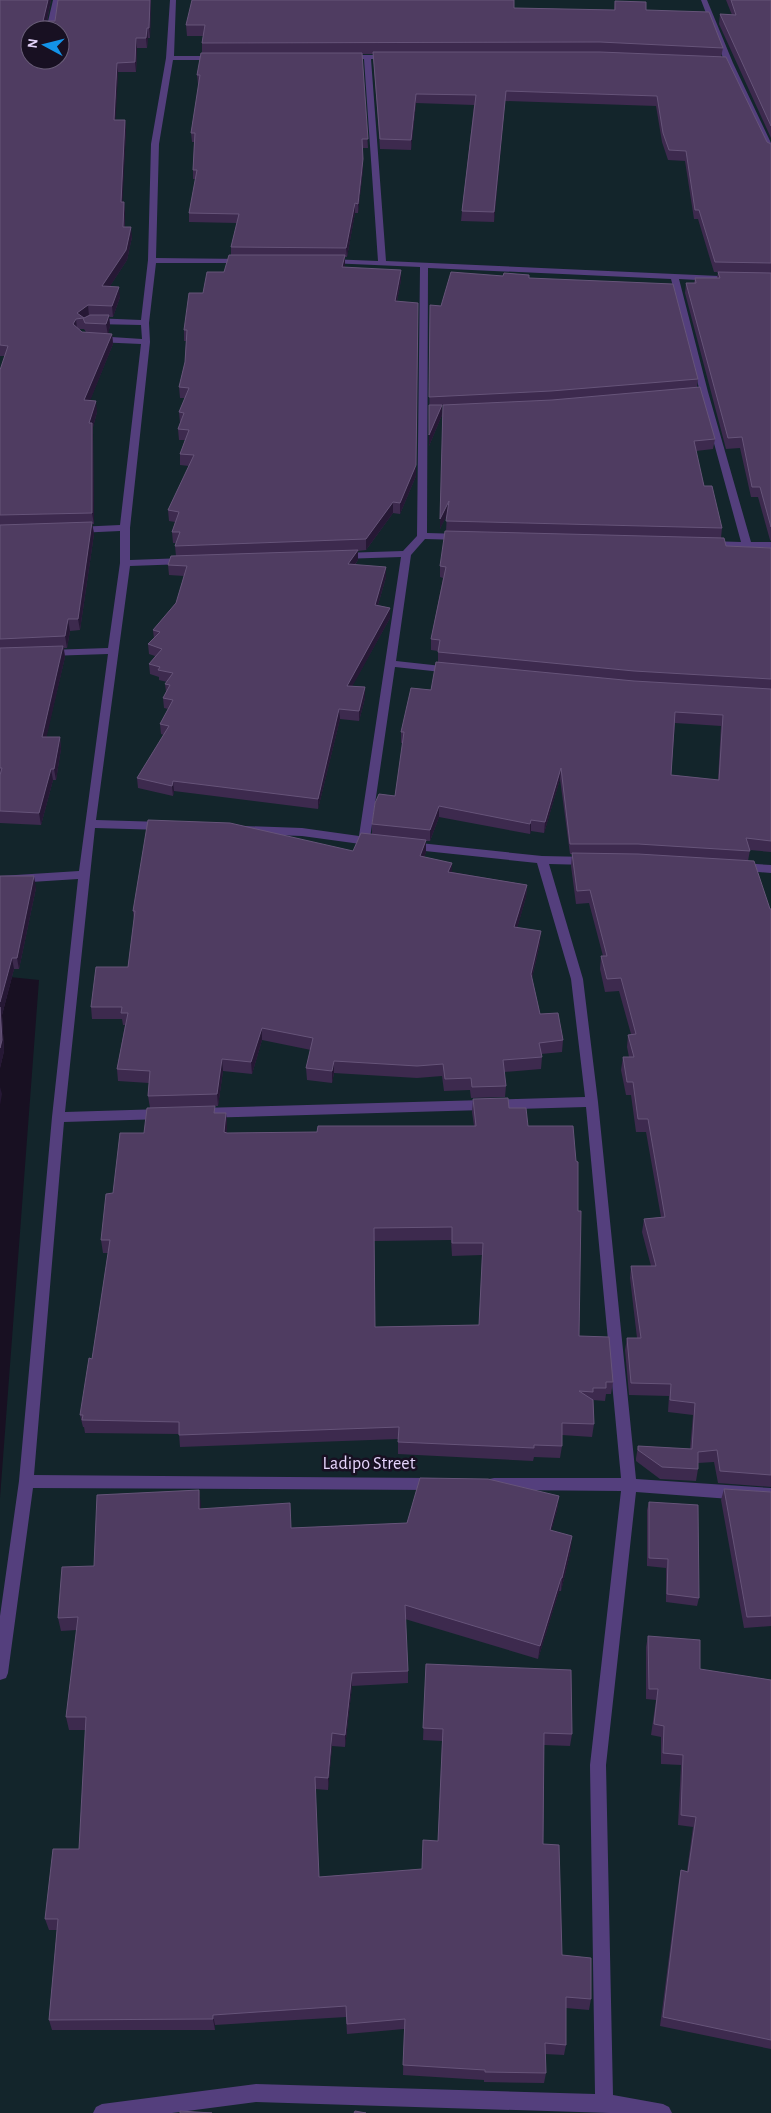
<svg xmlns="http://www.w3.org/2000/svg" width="771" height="2113" viewBox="0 0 771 2113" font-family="'Alegreya Sans',sans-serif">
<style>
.green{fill:#13252b;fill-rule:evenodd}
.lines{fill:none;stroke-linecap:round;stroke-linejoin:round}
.minor{fill:#543f7d;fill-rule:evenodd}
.wall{fill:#3d2a4e;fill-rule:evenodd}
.shaded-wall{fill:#261835}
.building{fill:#4f3c61;stroke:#665479;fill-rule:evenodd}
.labels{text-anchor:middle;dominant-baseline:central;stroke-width:5;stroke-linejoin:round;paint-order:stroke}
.street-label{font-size:18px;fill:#e5d4fb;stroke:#181022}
</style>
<rect width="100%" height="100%" fill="#181022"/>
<path class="green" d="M 0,0 L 771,0 L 771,2113 L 0,2113 L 0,1498 L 39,980 L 0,976 ZM 30,30 L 60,30 L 60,60 L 30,60 Z"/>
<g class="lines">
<path class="minor" d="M 53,0 L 59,0 L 54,30 L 46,30 Z
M 170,0 L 176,0 L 174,56 L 215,56 L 219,58 L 215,60 L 173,60 L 159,144 L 156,258 L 244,259 L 248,261 L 244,263 L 156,263 L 149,323 L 150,342 L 130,528 L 130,560 L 185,558 L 190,561 L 185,564 L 130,566 L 96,820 L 163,822 L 169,826 L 163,830 L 95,828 L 65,1112 L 163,1109 L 168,1111 L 169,1114 L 168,1117 L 163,1119 L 64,1122 L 34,1475 L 434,1478 L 439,1479 L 441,1484 L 439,1489 L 434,1490 L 33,1488 L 8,1673 L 6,1678 L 0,1680 L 0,1616 L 19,1481 L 52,1117 L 78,879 L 0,884 L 0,876 L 79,871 L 108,654 L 48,656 L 43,653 L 48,650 L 108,648 L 120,563 L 120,531 L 77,533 L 72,530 L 77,527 L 120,525 L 141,344 L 96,342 L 92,339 L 96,336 L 142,339 L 141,325 L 93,324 L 89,321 L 93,318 L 141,320 L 148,260 L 151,144 L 166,58 Z
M 701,0 L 707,0 L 733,63 L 771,143 L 771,153 L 767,151 L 725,63 Z
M 342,55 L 390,55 L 394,57 L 390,59 L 371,59 L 386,261 L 719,276 L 720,278 L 716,281 L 679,279 L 708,392 L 751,542 L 771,542 L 771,548 L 709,547 L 704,544 L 709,541 L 741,542 L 700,392 L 671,279 L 428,268 L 427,533 L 462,534 L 467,537 L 462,540 L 425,539 L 411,555 L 396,661 L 451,667 L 456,670 L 451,673 L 395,667 L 370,838 L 379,839 L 381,842 L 375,846 L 302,836 L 245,834 L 239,830 L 245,826 L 302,828 L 359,836 L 401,557 L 342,559 L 337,556 L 342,553 L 403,551 L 417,536 L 420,267 L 329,263 L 325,261 L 329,259 L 378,261 L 364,59 L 342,59 Z
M 410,842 L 542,856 L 589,857 L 595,861 L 589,865 L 549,864 L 583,979 L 598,1102 L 636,1479 L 771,1488 L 771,1502 L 636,1492 L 606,1765 L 613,2095 L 663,2104 L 669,2107 L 672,2113 L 610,2113 L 256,2102 L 172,2113 L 93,2113 L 96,2107 L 102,2104 L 256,2084 L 595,2094 L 590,1765 L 621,1491 L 494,1490 L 489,1489 L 487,1484 L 489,1479 L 494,1478 L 621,1478 L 586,1107 L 200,1118 L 195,1116 L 194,1113 L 195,1110 L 200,1108 L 585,1097 L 571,979 L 537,863 L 406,849 L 404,846 Z
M 741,863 L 771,865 L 771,873 L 737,870 L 735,867 Z"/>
</g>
<path class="wall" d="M 0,0 L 51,0 L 47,21 L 55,21 L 151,0 L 150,38 L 148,38 L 147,48 L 137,48 L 136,72 L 118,72 L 115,120 L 125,120 L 126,130 L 122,202 L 124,202 L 125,213 L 125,227 L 132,237 L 127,260 L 110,286 L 120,297 L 113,317 L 109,317 L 110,326 L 108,333 L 112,334 L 113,344 L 90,400 L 97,412 L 93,427 L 93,434 L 94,524 L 92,524 L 94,534 L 80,630 L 70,631 L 67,648 L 64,648 L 65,657 L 46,737 L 60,737 L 61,749 L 56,780 L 53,780 L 41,825 L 0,823 L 0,370 L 5,356 L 0,356 ZM 79,329 L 84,329 L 86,332 L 82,332 Z
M 726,0 L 771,0 L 771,138 L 719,24 L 720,14 L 732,15 Z
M 615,1 L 646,10 L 723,48 L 721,57 L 767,142 L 771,144 L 771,541 L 770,540 L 758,497 L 751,497 L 740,448 L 726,449 L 685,293 L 686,283 L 694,283 L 695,278 L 717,278 L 718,272 L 714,272 L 698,219 L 694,219 L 685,161 L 668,160 L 662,142 L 656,106 L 505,101 L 494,222 L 461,221 L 462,211 L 474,105 L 416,103 L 411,150 L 380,149 L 373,54 L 362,54 L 368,148 L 363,148 L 363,169 L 358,213 L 355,213 L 347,257 L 345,257 L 345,267 L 401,280 L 397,301 L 416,476 L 400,514 L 393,513 L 366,550 L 358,551 L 358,560 L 355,565 L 386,577 L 378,605 L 390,608 L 390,618 L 352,686 L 365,687 L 365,698 L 359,721 L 340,719 L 318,809 L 174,791 L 173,796 L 138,788 L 137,778 L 164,735 L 161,734 L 160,724 L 168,709 L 164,708 L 163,698 L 166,692 L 165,684 L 167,682 L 159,680 L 159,677 L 150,674 L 149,664 L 155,656 L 149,654 L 148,644 L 154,639 L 153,630 L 176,603 L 184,576 L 169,575 L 168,565 L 176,556 L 175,546 L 176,543 L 173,543 L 172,532 L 175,522 L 169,521 L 168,510 L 189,466 L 180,465 L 180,454 L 185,440 L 179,440 L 178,429 L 180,423 L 179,412 L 185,398 L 180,398 L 179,387 L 185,362 L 186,341 L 184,341 L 184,330 L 203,293 L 224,272 L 231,255 L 231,247 L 237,223 L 189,222 L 189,213 L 196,179 L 193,179 L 193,170 L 194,142 L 192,142 L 191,133 L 199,84 L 198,84 L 197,75 L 202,53 L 202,43 L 203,36 L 187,36 L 186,25 L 514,8 L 614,10 Z
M 529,275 L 529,278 L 698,379 L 697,387 L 715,439 L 713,449 L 696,451 L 704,486 L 722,528 L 721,538 L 726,546 L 771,548 L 771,852 L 750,850 L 748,861 L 770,909 L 771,909 L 771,1487 L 718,1483 L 714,1462 L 698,1463 L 698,1469 L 696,1481 L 660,1479 L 636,1461 L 636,1458 L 638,1446 L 690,1449 L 693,1415 L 668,1412 L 669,1396 L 629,1395 L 625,1350 L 627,1338 L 637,1338 L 630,1278 L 631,1266 L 651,1266 L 642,1232 L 644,1219 L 661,1217 L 646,1132 L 636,1132 L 631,1095 L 626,1095 L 621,1070 L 623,1057 L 629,1057 L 627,1047 L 628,1035 L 631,1034 L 619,991 L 605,992 L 600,969 L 601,956 L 603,956 L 589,903 L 576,904 L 571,866 L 572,854 L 570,854 L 560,779 L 544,833 L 531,831 L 530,834 L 439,817 L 430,841 L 426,841 L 426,852 L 424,857 L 452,872 L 527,885 L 526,897 L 517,928 L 540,943 L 532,978 L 540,1014 L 563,1040 L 562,1052 L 541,1054 L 542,1057 L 541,1069 L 504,1072 L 506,1086 L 505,1097 L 471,1098 L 470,1090 L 444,1091 L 442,1076 L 417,1078 L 334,1073 L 332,1083 L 307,1080 L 306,1068 L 311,1050 L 262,1040 L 252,1074 L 223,1071 L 218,1106 L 150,1108 L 148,1096 L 149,1083 L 118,1081 L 117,1069 L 125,1025 L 123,1025 L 122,1019 L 92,1019 L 91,1007 L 128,967 L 134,920 L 133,911 L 353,851 L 372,834 L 372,824 L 395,796 L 403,743 L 401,743 L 401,732 L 431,690 L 438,662 L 438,651 L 431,650 L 431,639 L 443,578 L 440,577 L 440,566 L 446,531 L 447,514 L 440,529 L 443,405 L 442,405 L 442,415 L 429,446 L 430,305 L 441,306 L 503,276 ZM 675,723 L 721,726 L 718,780 L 671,775 Z
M 0,876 L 36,888 L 19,969 L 14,969 L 2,1015 L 4,1051 L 0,1068 Z
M 473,1099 L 509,1108 L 528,1126 L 578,1211 L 579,1336 L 613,1382 L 611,1394 L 606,1394 L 605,1401 L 593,1400 L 594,1424 L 592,1437 L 562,1435 L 562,1446 L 560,1458 L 534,1457 L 533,1461 L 398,1454 L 398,1439 L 180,1447 L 179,1434 L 85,1433 L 84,1427 L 83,1427 L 80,1415 L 92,1359 L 108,1253 L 103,1253 L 101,1240 L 113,1193 L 144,1133 L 216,1113 L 226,1113 L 227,1126 L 226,1133 L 317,1132 L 474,1126 L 472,1112 ZM 451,1240 L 452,1256 L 482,1255 L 479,1325 L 375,1327 L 374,1241 Z
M 724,1489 L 771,1492 L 771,1626 L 744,1628 L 721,1500 Z
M 199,1490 L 201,1509 L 291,1528 L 407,1523 L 559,1496 L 557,1510 L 551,1531 L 571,1549 L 561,1591 L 559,1591 L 538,1659 L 405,1619 L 408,1671 L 408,1683 L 352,1686 L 345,1747 L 332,1746 L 328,1790 L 315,1789 L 319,1877 L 422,1869 L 438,1841 L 442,1741 L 423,1740 L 426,1664 L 572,1734 L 570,1746 L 544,1745 L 543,1844 L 562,1955 L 591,1999 L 589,2010 L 566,2008 L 566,2045 L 564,2055 L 545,2054 L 546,2073 L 544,2083 L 484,2082 L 484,2080 L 403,2075 L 404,2029 L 347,2034 L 346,2017 L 215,2025 L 215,2030 L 52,2030 L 49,2020 L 57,1930 L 49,1930 L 45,1919 L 79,1849 L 86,1730 L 69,1730 L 66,1717 L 77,1630 L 61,1631 L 58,1618 L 94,1566 Z
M 649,1502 L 699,1598 L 697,1606 L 666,1602 L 666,1568 L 647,1566 L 647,1510 Z
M 648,1636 L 700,1669 L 771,1680 L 771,2049 L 660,2026 L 679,1880 L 681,1870 L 687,1871 L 693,1827 L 678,1825 L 681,1765 L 661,1764 L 661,1737 L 651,1735 L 656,1700 L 646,1699 L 646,1647 Z"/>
<path class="shaded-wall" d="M 48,0 L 51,0 L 45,30 L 43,21 Z
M 150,0 L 151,0 L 150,38 L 149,28 Z
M 147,28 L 148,38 L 147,48 L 146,38 Z
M 136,38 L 137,48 L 136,72 L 135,62 Z
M 117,63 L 118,72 L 115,130 L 114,120 Z
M 506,91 L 505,101 L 494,222 L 494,212 Z
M 416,94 L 416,103 L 411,150 L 411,140 Z
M 125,120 L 126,130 L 122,213 L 121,202 Z
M 363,159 L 363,169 L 358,213 L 358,204 Z
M 124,202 L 125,213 L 124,237 L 123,227 Z
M 355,203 L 355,213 L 347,257 L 346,248 Z
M 131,227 L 132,237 L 127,260 L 103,297 L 102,286 Z
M 345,255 L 345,266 L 343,278 L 342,267 Z
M 401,270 L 401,280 L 395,311 L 395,301 Z
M 119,287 L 120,297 L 113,317 L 112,306 Z
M 88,305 L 89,316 L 83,318 L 77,313 Z
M 109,315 L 110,326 L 108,335 L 106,324 Z
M 76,319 L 77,329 L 73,324 Z
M 112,334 L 113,344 L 86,411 L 84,400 Z
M 96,401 L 97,412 L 93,427 L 93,434 L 94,524 L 92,513 L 89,423 Z
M 442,405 L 442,415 L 429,446 L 429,435 Z
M 416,465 L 416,476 L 400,514 L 400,503 Z
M 449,501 L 449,511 L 440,529 L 440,519 Z
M 393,502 L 393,513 L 366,550 L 366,539 Z
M 92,522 L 94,534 L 80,630 L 78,619 Z
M 358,550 L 358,560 L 348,574 L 348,564 Z
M 386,567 L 386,577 L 375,615 L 375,605 Z
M 390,608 L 390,618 L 347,696 L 347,686 Z
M 68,619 L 70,631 L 67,648 L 65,636 Z
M 63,646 L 65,657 L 44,748 L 42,737 Z
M 365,687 L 365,698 L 359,721 L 359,711 Z
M 339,709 L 340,719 L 318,809 L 318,799 Z
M 60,737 L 61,749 L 56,780 L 54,769 Z
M 561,768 L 560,779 L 544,833 L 545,822 Z
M 51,769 L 53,780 L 41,825 L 39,813 Z
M 173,781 L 174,791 L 173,796 L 172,786 Z
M 439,806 L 439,817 L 430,841 L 430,830 Z
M 531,820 L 531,831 L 530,834 L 530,824 Z
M 426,840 L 426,852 L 420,868 L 420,856 Z
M 452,863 L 452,875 L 448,872 Z
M 34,876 L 36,888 L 19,969 L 17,958 Z
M 527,885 L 526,897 L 514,939 L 514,927 Z
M 541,931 L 540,943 L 530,986 L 531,974 Z
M 12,958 L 14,969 L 2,1015 L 4,1051 L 0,1068 L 0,1002 Z
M 262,1028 L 262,1040 L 252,1074 L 251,1062 Z
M 222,1059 L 223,1071 L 218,1106 L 217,1094 Z
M 334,1061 L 334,1073 L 332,1083 L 332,1071 Z
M 0,1087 L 2,1094 L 0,1105 Z
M 226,1113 L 227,1126 L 226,1145 L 224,1132 Z
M 199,1490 L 201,1504 L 201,1523 L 199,1509 Z
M 559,1496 L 557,1510 L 548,1544 L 550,1530 Z
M 572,1536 L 571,1549 L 561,1591 L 562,1578 Z
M 561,1578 L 559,1591 L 538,1659 L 540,1646 Z
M 352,1673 L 352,1686 L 345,1747 L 345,1735 Z
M 332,1733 L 332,1746 L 328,1790 L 328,1778 Z
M 213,2015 L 215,2025 L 215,2030 L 213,2019 Z"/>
<path class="building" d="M 0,0 L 48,0 L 43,21 L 55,21 L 58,0 L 150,0 L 149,28 L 147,28 L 146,38 L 136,38 L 135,62 L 117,63 L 114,120 L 125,120 L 121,202 L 124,202 L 123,227 L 131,227 L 126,250 L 102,286 L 119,287 L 112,306 L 88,305 L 77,313 L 84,318 L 90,315 L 109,315 L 106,324 L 85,323 L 83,318 L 76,319 L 73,324 L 82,332 L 112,334 L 84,400 L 96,401 L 89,423 L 92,423 L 92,513 L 0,515 L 0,370 L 8,346 L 0,345 ZM 30,30 L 60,30 L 60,60 L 30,60 Z
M 192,0 L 514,0 L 514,8 L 615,10 L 615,1 L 646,2 L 646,10 L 709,12 L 723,48 L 600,42 L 202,43 L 205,25 L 186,25 Z
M 731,0 L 771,0 L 771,126 L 720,14 L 736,15 Z
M 373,52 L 600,52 L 726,57 L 767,142 L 771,144 L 771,263 L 715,262 L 699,210 L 695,210 L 686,151 L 669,150 L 663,133 L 657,96 L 506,91 L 494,212 L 462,211 L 476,95 L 416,94 L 411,140 L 380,139 Z
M 201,53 L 362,53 L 368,139 L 362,139 L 363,159 L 358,204 L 355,203 L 346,248 L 231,247 L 239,214 L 189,213 L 197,170 L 193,170 L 195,133 L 191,133 L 200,75 L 197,75 Z
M 229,255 L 345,255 L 342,267 L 401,270 L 395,301 L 418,303 L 416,465 L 400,503 L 393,502 L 366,539 L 175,546 L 180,532 L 172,532 L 179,512 L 168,510 L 194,455 L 180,454 L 189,430 L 178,429 L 184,413 L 179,412 L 189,388 L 179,387 L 185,362 L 187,330 L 184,330 L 189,293 L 203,293 L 207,272 L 224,272 Z
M 451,272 L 503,276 L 504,273 L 529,275 L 529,278 L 673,284 L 698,379 L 551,391 L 429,397 L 430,305 L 441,306 Z
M 718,272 L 771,273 L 771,527 L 760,487 L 752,487 L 742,437 L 728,438 L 686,283 L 696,283 L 695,278 L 720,278 Z
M 700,387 L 715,439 L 694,441 L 704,486 L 712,486 L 722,528 L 446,521 L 449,501 L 440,519 L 443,405 L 552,400 Z
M 429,405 L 442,405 L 429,435 Z
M 92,522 L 78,619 L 68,619 L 65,636 L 0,639 L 0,525 Z
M 445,531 L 724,538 L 726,546 L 771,548 L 771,679 L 634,671 L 438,652 L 440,640 L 431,639 L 446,567 L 440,566 Z
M 358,550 L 348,564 L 386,567 L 375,605 L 390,608 L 347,686 L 365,687 L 359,711 L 339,709 L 318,799 L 173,781 L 172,786 L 137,778 L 169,726 L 160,724 L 173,700 L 163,698 L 170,685 L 165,684 L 173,673 L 158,670 L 160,667 L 149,664 L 162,649 L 148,644 L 160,632 L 153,630 L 176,603 L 187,566 L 168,565 L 171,556 Z
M 63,646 L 42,737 L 60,737 L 54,769 L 51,769 L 39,813 L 0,811 L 0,775 L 2,768 L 0,768 L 0,648 Z
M 436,662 L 634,681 L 771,689 L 771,841 L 746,838 L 750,851 L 638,844 L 570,844 L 561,768 L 545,822 L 531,820 L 530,824 L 439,806 L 430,830 L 372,824 L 375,803 L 379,794 L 395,796 L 404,732 L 401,732 L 411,688 L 431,690 ZM 675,712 L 723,715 L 719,780 L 671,775 Z
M 148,820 L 230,823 L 353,851 L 361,833 L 426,840 L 420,856 L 452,863 L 448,872 L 527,885 L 514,927 L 541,931 L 531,974 L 540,1014 L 558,1013 L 563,1040 L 539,1043 L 542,1057 L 503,1060 L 506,1086 L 472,1087 L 471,1078 L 445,1079 L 443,1064 L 417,1066 L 334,1061 L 332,1071 L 306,1068 L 313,1038 L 262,1028 L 251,1062 L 222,1059 L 217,1094 L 148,1096 L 150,1071 L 117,1069 L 128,1013 L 121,1013 L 122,1007 L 91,1007 L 96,967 L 128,967 L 135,911 L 133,911 Z
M 572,853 L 638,854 L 754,861 L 770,909 L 771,909 L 771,1475 L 720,1471 L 717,1450 L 698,1452 L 698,1469 L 662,1467 L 638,1450 L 638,1446 L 692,1449 L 695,1403 L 670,1400 L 671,1384 L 631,1383 L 627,1338 L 641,1338 L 631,1266 L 656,1266 L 644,1219 L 665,1217 L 648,1119 L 638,1119 L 633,1082 L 627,1082 L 623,1057 L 634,1057 L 628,1035 L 636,1034 L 621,978 L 607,979 L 601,956 L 607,956 L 590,890 L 577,891 Z
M 0,876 L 34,876 L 17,958 L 12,958 L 0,1002 Z
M 0,1007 L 2,1040 L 0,1048 Z
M 508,1098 L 509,1108 L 526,1108 L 528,1126 L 573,1126 L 576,1161 L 578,1162 L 578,1211 L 581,1211 L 579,1336 L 609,1337 L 613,1382 L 606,1382 L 606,1388 L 593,1388 L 593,1392 L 579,1391 L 593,1400 L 594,1424 L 562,1423 L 562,1446 L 534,1445 L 534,1448 L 398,1442 L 399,1427 L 179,1435 L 179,1422 L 82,1420 L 83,1415 L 80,1415 L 89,1358 L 92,1359 L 110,1240 L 101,1240 L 106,1194 L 113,1193 L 120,1133 L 144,1133 L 147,1108 L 215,1106 L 214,1113 L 226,1113 L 224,1132 L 227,1133 L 317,1132 L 318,1126 L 476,1126 L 473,1099 ZM 452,1227 L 452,1243 L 483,1243 L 479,1325 L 375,1327 L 374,1228 Z
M 420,1478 L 488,1479 L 559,1496 L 550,1530 L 572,1536 L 562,1578 L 561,1578 L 540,1646 L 405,1605 L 408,1671 L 352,1673 L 345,1735 L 332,1733 L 328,1778 L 315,1777 L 319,1877 L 422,1869 L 423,1840 L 438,1841 L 443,1729 L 423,1728 L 426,1664 L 571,1670 L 572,1734 L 544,1733 L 543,1844 L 559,1845 L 562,1955 L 591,1958 L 591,1999 L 566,1997 L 566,2045 L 545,2043 L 546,2073 L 485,2072 L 485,2070 L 403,2065 L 405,2019 L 347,2024 L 346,2006 L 213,2015 L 213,2019 L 49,2020 L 58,1919 L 45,1919 L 53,1849 L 79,1849 L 86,1717 L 66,1717 L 78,1617 L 58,1618 L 62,1567 L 94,1566 L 97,1495 L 199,1490 L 199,1509 L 290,1503 L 291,1528 L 407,1523 Z
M 724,1489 L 771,1492 L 771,1616 L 747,1617 Z
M 649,1502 L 698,1505 L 699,1598 L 667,1594 L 668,1559 L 649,1558 Z
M 648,1636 L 700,1640 L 700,1669 L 771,1680 L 771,2040 L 663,2017 L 681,1870 L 688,1872 L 696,1817 L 681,1815 L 683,1755 L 663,1753 L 664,1726 L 654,1724 L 658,1689 L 649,1689 Z
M 180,2111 L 212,2113 L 180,2113 Z
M 355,2111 L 366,2113 L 354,2113 Z"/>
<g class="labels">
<g class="street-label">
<text x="369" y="1464">Ladipo Street</text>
</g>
</g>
<g transform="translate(45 45) rotate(277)"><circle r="24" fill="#181022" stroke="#6a5e79"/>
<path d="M0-4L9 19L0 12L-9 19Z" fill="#1393e8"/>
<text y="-8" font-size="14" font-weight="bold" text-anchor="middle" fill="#e5d4fb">N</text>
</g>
</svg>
